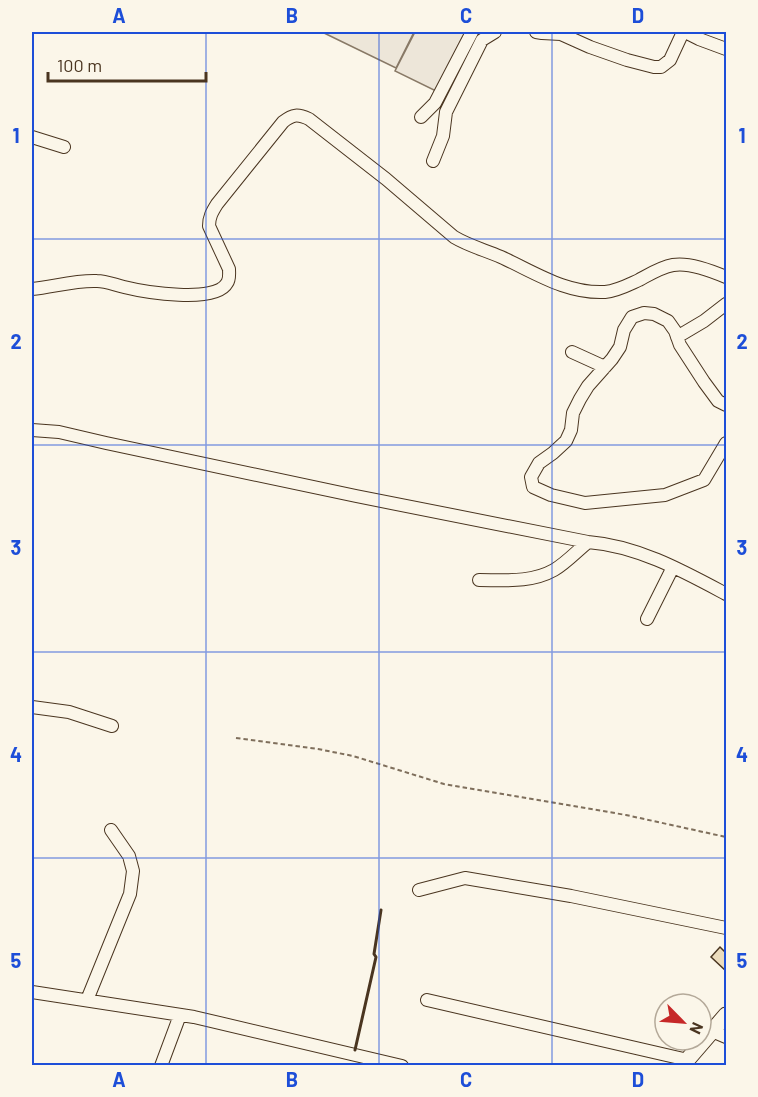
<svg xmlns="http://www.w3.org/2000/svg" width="758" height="1097" viewBox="0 0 758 1097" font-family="Barlow,sans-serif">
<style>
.green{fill:#ede6d9;stroke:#887966;stroke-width:1.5}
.building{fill:#ecdcbc;stroke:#4a3520;stroke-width:1.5}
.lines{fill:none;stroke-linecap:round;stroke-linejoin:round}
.minor-casing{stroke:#4a3520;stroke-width:14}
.major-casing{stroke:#4a3520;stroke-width:17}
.path{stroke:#7f6f5c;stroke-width:2;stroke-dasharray:4.5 3;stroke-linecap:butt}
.minor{stroke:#fbf6e9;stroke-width:12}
.major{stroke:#fbf6e9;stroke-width:15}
.wall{stroke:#4a3520;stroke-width:3}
.grid{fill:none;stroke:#1d4ed8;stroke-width:1.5;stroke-opacity:0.55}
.neatline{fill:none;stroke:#1d4ed8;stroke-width:2}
.grid-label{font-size:20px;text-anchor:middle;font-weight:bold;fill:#1d4ed8}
</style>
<rect width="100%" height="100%" fill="#fbf6e9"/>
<path class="green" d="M 322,32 L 414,32 L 396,68 Z
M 415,32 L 467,32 L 438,92 L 395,71 Z"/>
<path class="building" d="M 720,947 L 726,953 L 726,971 L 711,957 Z"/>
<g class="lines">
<g class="minor-casing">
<path id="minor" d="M 536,32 L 542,33 L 561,34 L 590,47 L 627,60 L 654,67 L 661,67 L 670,60 L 683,32
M 685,32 L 699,39 L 726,49
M 421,117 L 435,103 L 472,32
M 32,137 L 64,147
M 433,161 L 443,136 L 446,112 L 482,40 L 495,32
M 32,289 C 53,287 75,280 97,281 C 106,281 115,285 124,287 C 144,292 216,304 227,283 C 230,279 229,273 229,269 L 209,226 C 209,217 212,212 217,204 L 283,122 C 293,114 298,114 309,119 L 386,179 L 454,237 C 469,246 485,250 501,257 C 534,272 566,294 605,292 C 617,291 628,285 639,280 C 650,274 661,267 673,265 C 689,262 712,271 726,277
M 677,337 L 704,321 L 726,304
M 572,352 L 605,367
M 726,405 L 718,401 L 704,382 L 680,345 L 675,331 L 668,321 L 654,314 L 644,313 L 632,317 L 624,330 L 620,347 L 612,359 L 588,386 L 580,399 L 573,413 L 571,430 L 566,441 L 553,453 L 539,463 L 531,477 L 533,487 L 551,495 L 585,503 L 665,495 L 704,480 L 726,443
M 32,430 L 59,432 L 106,443 L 356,496 L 588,542 C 638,546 683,571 726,594
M 479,580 C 504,580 531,583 554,570 C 566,563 577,551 588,542
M 647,619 L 673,567
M 32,707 L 69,712 L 112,726
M 419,890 L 465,878 L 571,896 L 726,928
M 32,992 L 194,1017 L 402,1066
M 87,1000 L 130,894 L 133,871 L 129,856 L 111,830
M 427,1000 L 688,1060
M 712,1031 L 726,1037
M 161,1066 L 180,1015"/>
</g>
<g class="major-casing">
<path id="major" d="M 682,1066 L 726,1015"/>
</g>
<path class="path" d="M 236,738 L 318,749 L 353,756 L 444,784 L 626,815 L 726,837"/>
<use href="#minor" class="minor"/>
<use href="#major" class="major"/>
<path class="wall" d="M 355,1050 L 376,957 L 374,954 L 381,910"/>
</g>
<path class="grid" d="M 206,32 L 206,1066M 379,32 L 379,1066M 552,32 L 552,1066M 32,239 L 726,239M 32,445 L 726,445M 32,652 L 726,652M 32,858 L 726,858"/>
<rect width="758" height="1097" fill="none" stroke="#fbf6e9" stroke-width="66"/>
<g transform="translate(683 1022) rotate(115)"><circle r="28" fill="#fbf6e9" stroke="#b4a999" stroke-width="1.5"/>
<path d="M0-4.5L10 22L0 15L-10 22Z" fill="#c62828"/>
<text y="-9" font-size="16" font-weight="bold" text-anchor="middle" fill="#4a3520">N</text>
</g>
<path d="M48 72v9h158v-9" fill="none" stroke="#4a3520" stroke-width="3"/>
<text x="57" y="72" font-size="18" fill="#4a3520" stroke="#fbf6e9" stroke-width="4.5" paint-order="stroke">100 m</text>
<rect x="33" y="33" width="692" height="1031" class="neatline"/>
<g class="grid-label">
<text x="119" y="23">A</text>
<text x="292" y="23">B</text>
<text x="466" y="23">C</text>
<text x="638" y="23">D</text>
<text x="16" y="143">1</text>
<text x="742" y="143">1</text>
<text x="16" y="349">2</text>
<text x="742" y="349">2</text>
<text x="16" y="555">3</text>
<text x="742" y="555">3</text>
<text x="16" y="762">4</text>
<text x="742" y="762">4</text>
<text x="16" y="968">5</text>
<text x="742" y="968">5</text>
<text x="119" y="1087">A</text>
<text x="292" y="1087">B</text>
<text x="466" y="1087">C</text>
<text x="638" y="1087">D</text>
</g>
</svg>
